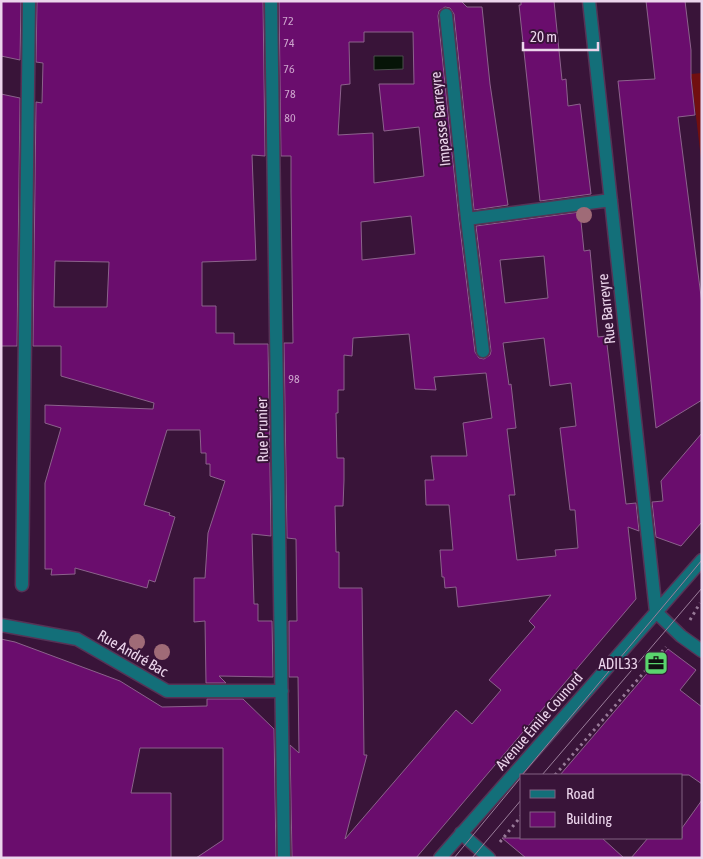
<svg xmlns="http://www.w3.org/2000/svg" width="703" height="859" viewBox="0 0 703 859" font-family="'Asap Condensed',sans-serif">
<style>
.green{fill:#710f10}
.water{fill:#061407;stroke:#4b4e4c}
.building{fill:#6a0d6d;stroke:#8c628c;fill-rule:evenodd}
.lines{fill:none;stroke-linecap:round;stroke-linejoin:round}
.street-casing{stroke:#563356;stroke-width:15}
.path{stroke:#987a98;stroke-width:3;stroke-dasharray:2.5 4;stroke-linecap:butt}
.street{stroke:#136f79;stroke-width:12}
.tram{stroke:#9b7e9b;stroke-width:1}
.tree{fill:#9f6b77}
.labels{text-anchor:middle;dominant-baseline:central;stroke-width:4;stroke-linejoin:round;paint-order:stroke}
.number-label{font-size:12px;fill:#cca3cc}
.street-label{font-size:15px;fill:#ecd5ec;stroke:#391439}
.poi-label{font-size:15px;fill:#ecd5ec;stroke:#391439;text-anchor:end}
</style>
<rect width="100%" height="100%" fill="#391439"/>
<path class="green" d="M 702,73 L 702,167 L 691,74 Z"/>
<path class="water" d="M 374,56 L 403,56 L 403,69 L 374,70 Z"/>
<path class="building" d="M 1,1 L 21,1 L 20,60 L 1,56 Z
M 37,1 L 263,1 L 265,156 L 252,155 L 256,260 L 202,262 L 202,306 L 216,306 L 216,333 L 234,333 L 234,344 L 268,344 L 271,536 L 252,534 L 254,604 L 258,604 L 258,621 L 272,621 L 273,677 L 219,676 L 226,683 L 206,683 L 205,621 L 194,622 L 194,578 L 205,578 L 208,533 L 225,481 L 210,476 L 210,464 L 206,464 L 206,453 L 201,453 L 200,430 L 167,430 L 144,505 L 170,513 L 169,515 L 175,517 L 155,582 L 149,580 L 147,588 L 75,568 L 75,574 L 51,575 L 52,569 L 45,569 L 45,483 L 61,428 L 45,423 L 45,405 L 153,409 L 154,403 L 61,376 L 61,346 L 33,346 L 36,102 L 42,103 L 43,63 L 36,62 ZM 55,261 L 109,262 L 107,307 L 54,307 Z
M 279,1 L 461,1 L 467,7 L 482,7 L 490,84 L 508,205 L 474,210 L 454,14 L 450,8 L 445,7 L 439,11 L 438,16 L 459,220 L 475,352 L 479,358 L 484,359 L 490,355 L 491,351 L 476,226 L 580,212 L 584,251 L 590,250 L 598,337 L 606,336 L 626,504 L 636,503 L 639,531 L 628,527 L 636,599 L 416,858 L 292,857 L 290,745 L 299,753 L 298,677 L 289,677 L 289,621 L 297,621 L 296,539 L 287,538 L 284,343 L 293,343 L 291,192 L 291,156 L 281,156 ZM 364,32 L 413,32 L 414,84 L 379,84 L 384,131 L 419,127 L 424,176 L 374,183 L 373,133 L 338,135 L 341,85 L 350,84 L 349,42 L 364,42 ZM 411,216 L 415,254 L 362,260 L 361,222 ZM 544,256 L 548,298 L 505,303 L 500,260 ZM 409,334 L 415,389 L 436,390 L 434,377 L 486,373 L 492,418 L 463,423 L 467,456 L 431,456 L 434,480 L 425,480 L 426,505 L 449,505 L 453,550 L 440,550 L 442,577 L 444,577 L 445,588 L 456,587 L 458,607 L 551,595 L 529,621 L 535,627 L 489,680 L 501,690 L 472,724 L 456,710 L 345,839 L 367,755 L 364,755 L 362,588 L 339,588 L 339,552 L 336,552 L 335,506 L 343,506 L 344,480 L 344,458 L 337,458 L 336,413 L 338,413 L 338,390 L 344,390 L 344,355 L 352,356 L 353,338 ZM 544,338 L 550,386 L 571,383 L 576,426 L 560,428 L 570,510 L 575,510 L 578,548 L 555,550 L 556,556 L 517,560 L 509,495 L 515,495 L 507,429 L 516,428 L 511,384 L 509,385 L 503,343 Z
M 521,1 L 554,1 L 562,80 L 566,79 L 568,106 L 580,104 L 591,194 L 540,201 L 519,5 L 521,5 Z
M 646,1 L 685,1 L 691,50 L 691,78 L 695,115 L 678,117 L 702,304 L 702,400 L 656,428 L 618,81 L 655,79 Z
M 1,94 L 20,98 L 17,346 L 1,346 Z
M 702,433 L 702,522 L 681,546 L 656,537 L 652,502 L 663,501 L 661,481 Z
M 1,639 L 15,642 L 120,681 L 162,707 L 207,706 L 207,699 L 243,699 L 274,729 L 276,858 L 196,858 L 223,840 L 223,748 L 140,748 L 131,793 L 171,793 L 171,858 L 1,858 Z
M 668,649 L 696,670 L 680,690 L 702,707 L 702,784 L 689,775 L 560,775 Z
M 702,800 L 702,858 L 631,858 L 648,838 L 682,838 L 682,828 Z
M 502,838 L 602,838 L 624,858 L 526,858 Z"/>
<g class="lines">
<g class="street-casing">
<path id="street" d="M 271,1 L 284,858
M 589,1 L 656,612
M 446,15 L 467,219 L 483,351
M 467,219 L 611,200
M 22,585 L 29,1
M 656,612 L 681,636 L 702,651
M 1,625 L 77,639 L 167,691 L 282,691
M 461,833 L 489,858
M 440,858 L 702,560"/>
</g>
<path class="path" d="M 690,620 L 700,603
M 555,775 L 666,647
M 500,842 L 522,815"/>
<use href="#street" class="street"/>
<path class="tram" d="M 522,775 L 702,560
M 542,775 L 702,588
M 454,858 L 522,776
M 472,858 L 522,799"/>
</g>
<g class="tree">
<circle cx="584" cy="215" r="8"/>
<circle cx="137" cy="642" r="8"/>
<circle cx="162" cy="652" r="8"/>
</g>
<defs>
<g id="office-square" transform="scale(1.25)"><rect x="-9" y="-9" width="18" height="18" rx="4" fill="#5ad56e" stroke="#391439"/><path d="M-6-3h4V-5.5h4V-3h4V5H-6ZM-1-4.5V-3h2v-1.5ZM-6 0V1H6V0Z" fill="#111"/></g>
</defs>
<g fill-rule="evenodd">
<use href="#office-square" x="656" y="663"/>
</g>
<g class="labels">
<g class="number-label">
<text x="288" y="21">72</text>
<text x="289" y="43">74</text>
<text x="289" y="69">76</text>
<text x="290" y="94">78</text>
<text x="290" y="118">80</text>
<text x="294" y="379">98</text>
</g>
<g class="street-label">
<text transform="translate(440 119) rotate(-96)">Impasse Barreyre</text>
<text transform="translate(606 309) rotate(-96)">Rue Barreyre</text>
<text transform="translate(262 430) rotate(-91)">Rue Prunier</text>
<text transform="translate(133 653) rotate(30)">Rue André Bac</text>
<text transform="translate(539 721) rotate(-49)">Avenue Émile Counord</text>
</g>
<g class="poi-label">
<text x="638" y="663">ADIL33</text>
</g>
</g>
<rect width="703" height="859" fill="none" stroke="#ecd5ec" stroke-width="5"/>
<rect x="520" y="774" width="162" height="65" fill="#391439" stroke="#816181"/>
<rect x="530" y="790" width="25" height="8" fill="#136f79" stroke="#816181"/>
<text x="566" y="799" font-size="15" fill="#ecd5ec">Road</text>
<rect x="530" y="812" width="25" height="15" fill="#6a0d6d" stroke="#816181"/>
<text x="566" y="824" font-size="15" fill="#ecd5ec">Building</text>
<path d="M523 42v8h75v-8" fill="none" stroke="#ecd5ec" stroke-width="2.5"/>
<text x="530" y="42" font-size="15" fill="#ecd5ec" stroke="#391439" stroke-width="4" paint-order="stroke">20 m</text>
</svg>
